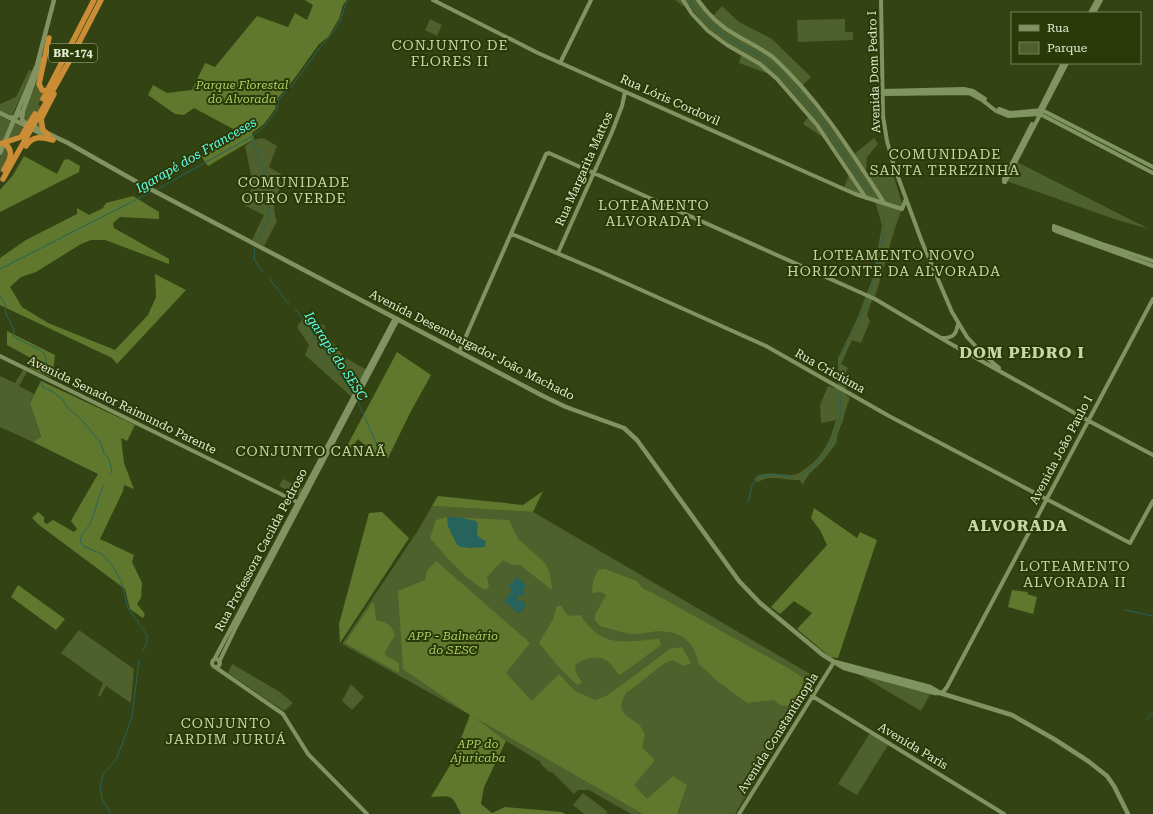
<svg xmlns="http://www.w3.org/2000/svg" width="1153" height="814" viewBox="0 0 1153 814" font-family="'Roboto Serif',serif">
<style>
.green{fill:#4e602b}
.forest{fill:#60782d}
.water{fill:#26635c}
.lines{fill:none;stroke-linecap:round;stroke-linejoin:round}
.stream{stroke:#26635c;stroke-width:1}
.tertiary{stroke:#809361;stroke-width:4}
.secondary{stroke:#809361;stroke-width:4.5}
.trunk{stroke:#ca8c35;stroke-width:5.5}
.labels{text-anchor:middle;dominant-baseline:central;stroke-width:4;stroke-linejoin:round;paint-order:stroke}
.shield{fill:#2a3907;stroke:#abb695;stroke-width:1}
.shield-label{font-size:11px;font-weight:bold;fill:#e2ecd2}
.street-label{font-size:12px;fill:#e2ecd2;stroke:#2a3907}
.park-label{font-size:12px;font-style:italic;fill:#aacd67;stroke:#2a3907}
.water-label{font-size:13px;font-style:italic;fill:#5dffed;stroke:#2a3907}
.quarter-label{font-size:14px;letter-spacing:1px;fill:#c5d9a4;stroke:#2a3907}
.district-label{font-size:16px;font-weight:bold;letter-spacing:1px;fill:#c5d9a4;stroke:#2a3907}
</style>
<rect width="100%" height="100%" fill="#344313"/>
<path class="green" d="M 675,0 L 697,0 L 706,12 L 714,15 L 722,6 L 739,22 L 772,39 L 811,77 L 803,85 L 802,89 L 853,155 L 874,138 L 878,144 L 867,157 L 866,170 L 864,174 L 867,177 L 892,171 L 903,206 L 895,228 L 875,297 L 871,302 L 867,315 L 870,321 L 861,343 L 852,340 L 841,364 L 848,368 L 844,377 L 848,379 L 845,394 L 850,398 C 847,405 845,412 843,420 C 841,427 836,434 837,442 L 822,462 L 810,473 L 802,485 L 800,480 C 787,481 770,474 758,482 L 754,480 L 757,476 C 767,471 780,475 791,475 C 797,475 801,472 805,469 C 824,456 830,441 836,420 L 821,423 L 820,405 L 828,386 L 834,388 L 838,386 L 838,358 L 858,317 L 873,277 L 882,225 L 875,201 L 844,188 L 850,171 L 829,139 L 824,138 L 803,124 L 810,114 L 769,70 L 766,73 L 739,63 L 742,52 C 719,40 704,27 689,5 L 683,6 Z
M 430,19 L 442,25 L 437,36 L 425,30 Z
M 845,19 L 845,32 L 853,32 L 853,40 L 798,42 L 797,20 Z
M 29,70 L 32,71 L 12,116 L 0,111 L 0,104 L 16,97 Z
M 36,83 L 39,91 L 44,92 L 38,105 L 44,108 L 41,130 C 33,126 24,124 24,114 Z
M 0,116 L 24,128 C 18,138 10,138 0,141 Z
M 261,138 L 265,139 L 277,146 L 269,167 L 281,174 L 278,181 L 282,183 C 276,196 271,207 277,221 L 264,246 L 252,240 L 264,215 L 244,205 L 253,185 L 245,146 L 253,140 Z
M 0,146 L 5,146 L 10,153 L 8,160 L 0,173 L 0,158 L 2,152 L 0,151 Z
M 1017,162 L 1149,229 L 1114,219 L 1007,181 Z
M 304,317 L 325,326 L 324,331 L 344,357 L 367,370 L 353,398 L 305,355 L 309,345 L 297,327 Z
M 23,370 L 27,372 L 19,386 L 34,394 L 30,403 L 41,438 L 33,442 L 0,427 L 0,376 L 15,383 Z
M 283,479 L 303,489 L 299,496 L 279,486 Z
M 432,506 L 533,512 L 817,678 L 735,814 L 631,814 L 589,790 L 578,790 L 574,794 L 552,772 L 549,772 L 540,763 L 541,762 L 506,741 L 470,715 L 342,644 L 417,532 Z
M 79,630 L 134,669 L 131,703 L 106,686 L 100,697 L 98,695 L 103,683 L 61,653 Z
M 232,664 L 280,692 L 293,703 L 284,711 L 228,673 Z
M 850,669 L 931,693 L 921,711 Z
M 351,684 L 364,697 L 352,710 L 342,701 Z
M 870,733 L 888,745 L 857,795 L 838,784 Z
M 583,793 L 608,812 L 606,814 L 584,814 L 573,805 Z"/>
<path class="forest" d="M 305,0 L 347,0 L 343,5 L 339,19 L 328,37 L 319,44 L 294,79 L 278,98 L 275,109 L 264,124 L 252,133 L 254,139 L 208,166 L 201,156 L 230,142 L 235,130 L 194,108 L 184,115 L 175,114 L 148,95 L 153,85 L 167,93 L 192,90 L 205,63 L 215,67 L 257,16 L 288,27 L 295,13 L 307,20 L 313,5 Z
M 24,156 L 57,174 L 64,160 L 68,159 L 80,166 L 79,172 L 0,212 L 0,190 L 13,175 Z
M 133,196 L 159,212 L 159,219 L 120,217 L 113,223 L 114,228 L 169,259 L 169,264 L 105,240 L 91,240 L 81,244 L 36,272 L 21,277 L 10,287 L 22,307 L 48,323 L 115,350 L 148,315 L 156,297 L 155,274 L 186,290 L 117,364 L 112,358 L 0,305 L 0,258 L 26,240 L 77,214 L 77,208 L 89,215 L 103,208 L 106,203 Z
M 7,331 L 55,355 L 52,378 L 30,368 L 31,358 L 7,345 Z
M 397,352 L 431,375 L 410,413 L 388,458 L 379,458 L 358,439 L 351,448 L 347,446 Z
M 41,381 L 135,425 L 127,441 L 121,438 L 124,463 L 134,489 L 124,485 L 123,491 L 100,539 L 134,555 L 132,562 L 142,583 L 141,598 L 137,604 L 145,614 L 143,618 L 130,609 L 125,589 L 39,525 L 32,518 L 38,512 L 44,517 L 44,522 L 47,524 L 53,520 L 74,532 L 77,529 L 71,521 L 72,519 L 98,474 L 33,442 L 41,437 L 30,403 Z
M 543,491 L 533,512 L 432,506 L 438,496 L 523,505 Z
M 814,508 L 857,538 L 860,532 L 877,540 L 838,658 L 830,657 L 797,629 L 812,613 L 794,601 L 780,614 L 771,607 L 827,545 L 820,530 L 811,518 Z
M 382,512 L 409,538 L 340,643 L 339,624 L 369,513 Z
M 447,517 L 509,520 L 518,539 L 542,560 L 547,566 L 550,575 L 552,590 L 520,565 L 512,565 L 503,560 L 487,577 L 489,587 L 485,590 C 463,578 446,556 430,538 L 436,520 Z
M 436,561 L 530,643 L 506,673 L 532,701 L 559,674 L 575,691 L 595,700 L 608,695 L 670,649 L 682,647 L 691,663 L 684,666 L 673,660 L 665,663 L 626,693 C 615,712 625,714 638,724 C 641,726 643,731 645,734 L 642,747 L 655,760 L 634,785 L 647,799 L 673,776 L 687,785 L 677,814 L 643,814 L 474,717 L 506,741 L 484,787 L 481,804 L 492,813 L 505,807 L 561,812 L 566,814 L 461,814 C 452,795 453,795 431,797 L 452,762 L 470,715 L 403,669 L 398,591 L 425,580 L 427,571 Z
M 605,569 L 637,581 L 643,589 L 651,592 L 793,671 L 803,678 L 802,688 L 792,705 L 782,706 L 774,700 L 747,703 L 716,680 L 699,664 L 694,649 L 686,639 L 675,633 L 658,631 L 637,634 L 629,634 L 600,626 L 595,620 L 595,615 L 606,595 L 601,592 L 592,593 L 593,582 L 598,570 Z
M 18,585 L 65,619 L 56,630 L 11,597 Z
M 1012,590 L 1028,592 L 1027,594 L 1037,597 L 1033,614 L 1008,607 Z
M 372,603 L 374,603 L 376,620 C 386,622 392,625 395,635 L 385,652 L 386,656 L 399,663 L 399,673 L 345,643 Z
M 557,606 L 562,606 C 566,618 571,616 581,615 C 583,621 587,623 591,628 C 608,648 635,640 659,639 L 661,645 L 620,675 C 615,671 613,666 609,662 C 598,654 585,658 575,665 L 576,673 L 582,683 L 577,685 L 558,666 L 539,643 L 553,619 Z"/>
<path class="water" d="M 447,517 L 458,517 L 476,521 C 482,532 469,533 486,541 L 485,547 L 469,548 L 458,546 L 456,543 L 448,526 Z
M 517,577 L 526,585 L 523,591 L 525,593 L 522,596 L 518,595 L 518,601 L 521,601 L 523,600 L 526,606 L 519,614 L 504,601 L 511,592 L 511,589 L 508,587 Z"/>
<g class="lines">
<path class="stream" d="M 690,0 C 701,20 721,34 741,46 C 749,50 758,54 765,59 C 772,65 778,72 785,78 C 820,114 843,154 872,194
M 251,136 C 259,160 274,190 268,216 C 267,224 262,230 260,239
M 156,190 L 249,138 L 265,126 L 277,109 L 279,99 L 292,86 L 321,46 L 333,32 L 340,21 L 345,6 L 349,0
M 255,249 L 254,259 L 263,272
M 0,269 L 151,192
M 269,278 L 289,304
M 869,294 C 877,275 887,233 883,212
M 0,296 L 5,304 L 6,314 L 14,330 L 13,336 C 23,343 36,346 45,354 L 47,367 L 44,375
M 295,309 L 306,323 L 353,394
M 860,318 L 867,301
M 851,335 L 858,324
M 840,357 L 846,344
M 839,365 L 840,385
M 40,381 L 43,387 L 53,392 L 63,400 L 70,410 L 80,418 L 100,442 L 104,453 L 109,459 L 112,471 L 109,474
M 357,400 L 382,456
M 834,436 L 839,422 L 841,411 L 840,393
M 801,475 C 816,466 825,455 833,440
M 104,485 C 97,498 96,510 91,522 C 87,530 82,532 80,541 L 83,546 L 102,554 L 112,565 L 121,581 L 128,608 L 147,635 L 147,643 L 143,651
M 748,502 L 752,486 L 759,476 L 779,475 L 793,478
M 1125,610 L 1153,616
M 1147,720 L 1153,712
M 111,814 L 102,799 L 100,786 L 103,775 L 117,758 L 132,717 L 139,660"/>
<path class="tertiary" d="M 433,0 L 538,53 L 855,194 L 902,209 L 906,199
M 683,0 L 692,14 L 708,31 L 727,45 L 760,64 L 777,79 L 817,125 L 866,198
M 698,0 C 707,13 721,27 736,35 C 749,43 763,49 775,59 C 820,101 852,153 885,204
M 881,0 L 883,116 L 887,141 L 894,166 L 922,242 L 952,312 L 967,337 L 984,355 L 999,368
M 1090,13 L 1097,0
M 1094,13 L 1101,0
M 560,63 L 591,0
M 882,91 L 964,89 L 973,91 L 985,99
M 882,94 L 969,93 L 982,100 L 996,111 L 1008,116 L 1040,114 L 1153,173
M 999,109 L 1010,113 L 1042,110
M 1040,109 L 1063,63
M 1042,110 L 1153,167
M 1004,182 L 1004,179 L 1032,124
M 1005,182 L 1067,63
M 1054,226 L 1054,230 L 1056,231 L 1153,266
M 1054,226 L 1105,245 L 1153,261
M 512,234 L 599,271 L 766,346 L 889,416 L 1130,543 L 1153,501
M 558,253 L 612,132 L 622,106 L 625,92
M 942,338 C 953,338 956,335 958,324
M 459,352 L 546,154 L 549,153 L 875,299 L 951,344 L 1089,421 L 1153,455
M 0,356 L 299,503
M212 663a4 4 0 1 1 8 0a4 4 0 1 1-8 0Z
M 214,660 L 280,536 L 395,318
M 219,662 L 237,625 L 398,319
M 215,667 L 283,714 L 308,754 L 367,814
M 940,693 L 944,691 L 947,687 L 1153,299
M 812,696 L 1004,814
M 739,814 L 834,662"/>
<path class="secondary" d="M 23,111 L 22,119 L 24,122 L 68,143 L 137,182 L 543,396 L 566,407 L 624,428 L 637,440 L 739,581 L 760,603 L 823,655 L 844,668 L 935,693 L 940,693 L 1012,715 L 1054,739 L 1088,761 L 1107,776 L 1114,786 L 1128,814
M 0,113 L 48,137
M 8,117 C 15,119 18,116 23,111 L 42,59
M 0,153 L 37,65 L 54,0
M 835,662 L 930,687 L 940,693"/>
<path class="trunk" d="M 47,91 L 42,90 L 39,84 L 49,38
M 43,99 L 94,0
M 49,135 L 43,130 L 41,119 L 54,94
M 4,143 C 15,151 10,160 4,170
M 0,144 L 21,137 L 35,114
M 26,146 C 33,135 42,137 53,140
M 3,179 L 70,60 L 101,0"/>
</g>
<g class="labels">
<rect class="shield" x="49" y="44" width="48" height="18" rx="3"/>
<g class="shield-label">
<text x="73" y="53">BR-174</text>
</g>
<g class="street-label">
<text transform="translate(874 72) rotate(-92)">Avenida Dom Pedro I</text>
<text transform="translate(670 100) rotate(24)">Rua Lóris Cordovil</text>
<text transform="translate(584 169) rotate(-66)">Rua Margarita Mattos</text>
<text transform="translate(472 345) rotate(27)">Avenida Desembargador João Machado</text>
<text transform="translate(830 371) rotate(29)">Rua Criciúma</text>
<text transform="translate(122 405) rotate(26)">Avenida Senador Raimundo Parente</text>
<text transform="translate(1061 450) rotate(-62)">Avenida João Paulo I</text>
<text transform="translate(261 550) rotate(-62)">Rua Professora Cacilda Pedroso</text>
<text transform="translate(778 733) rotate(-58)">Avenida Constantinopla</text>
<text transform="translate(913 746) rotate(31)">Avenida Paris</text>
</g>
<g class="park-label">
<text x="242" y="85">Parque Florestal<tspan x="242" dy="14">do Alvorada</tspan></text>
<text x="453" y="636">APP - Balneário<tspan x="453" dy="14">do SESC</tspan></text>
<text x="478" y="744">APP do<tspan x="478" dy="14">Ajuricaba</tspan></text>
</g>
<g class="water-label">
<text transform="translate(196 155) rotate(-30)">Igarapé dos Franceses</text>
<text transform="translate(336 356) rotate(57)">Igarapé do SESC</text>
</g>
<g class="quarter-label">
<text x="450" y="45">CONJUNTO DE<tspan x="450" dy="16">FLORES II</tspan></text>
<text x="945" y="154">COMUNIDADE<tspan x="945" dy="16">SANTA TEREZINHA</tspan></text>
<text x="294" y="182">COMUNIDADE<tspan x="294" dy="16">OURO VERDE</tspan></text>
<text x="654" y="205">LOTEAMENTO<tspan x="654" dy="16">ALVORADA I</tspan></text>
<text x="894" y="255">LOTEAMENTO NOVO<tspan x="894" dy="16">HORIZONTE DA ALVORADA</tspan></text>
<text x="311" y="451">CONJUNTO CANAÃ</text>
<text x="1075" y="566">LOTEAMENTO<tspan x="1075" dy="16">ALVORADA II</tspan></text>
<text x="226" y="723">CONJUNTO<tspan x="226" dy="16">JARDIM JURUÁ</tspan></text>
</g>
<g class="district-label">
<text x="1022" y="352">DOM PEDRO I</text>
<text x="1018" y="525">ALVORADA</text>
</g>
</g>
<rect x="1011" y="12" width="130" height="52" fill="#2a3907" stroke="#748158"/>
<rect x="1019" y="25" width="20" height="6" fill="#809361" stroke="#748158"/>
<text x="1047" y="32" font-size="12" fill="#e2ecd2">Rua</text>
<rect x="1019" y="42" width="20" height="12" fill="#4e602b" stroke="#748158"/>
<text x="1047" y="52" font-size="12" fill="#e2ecd2">Parque</text>
</svg>
